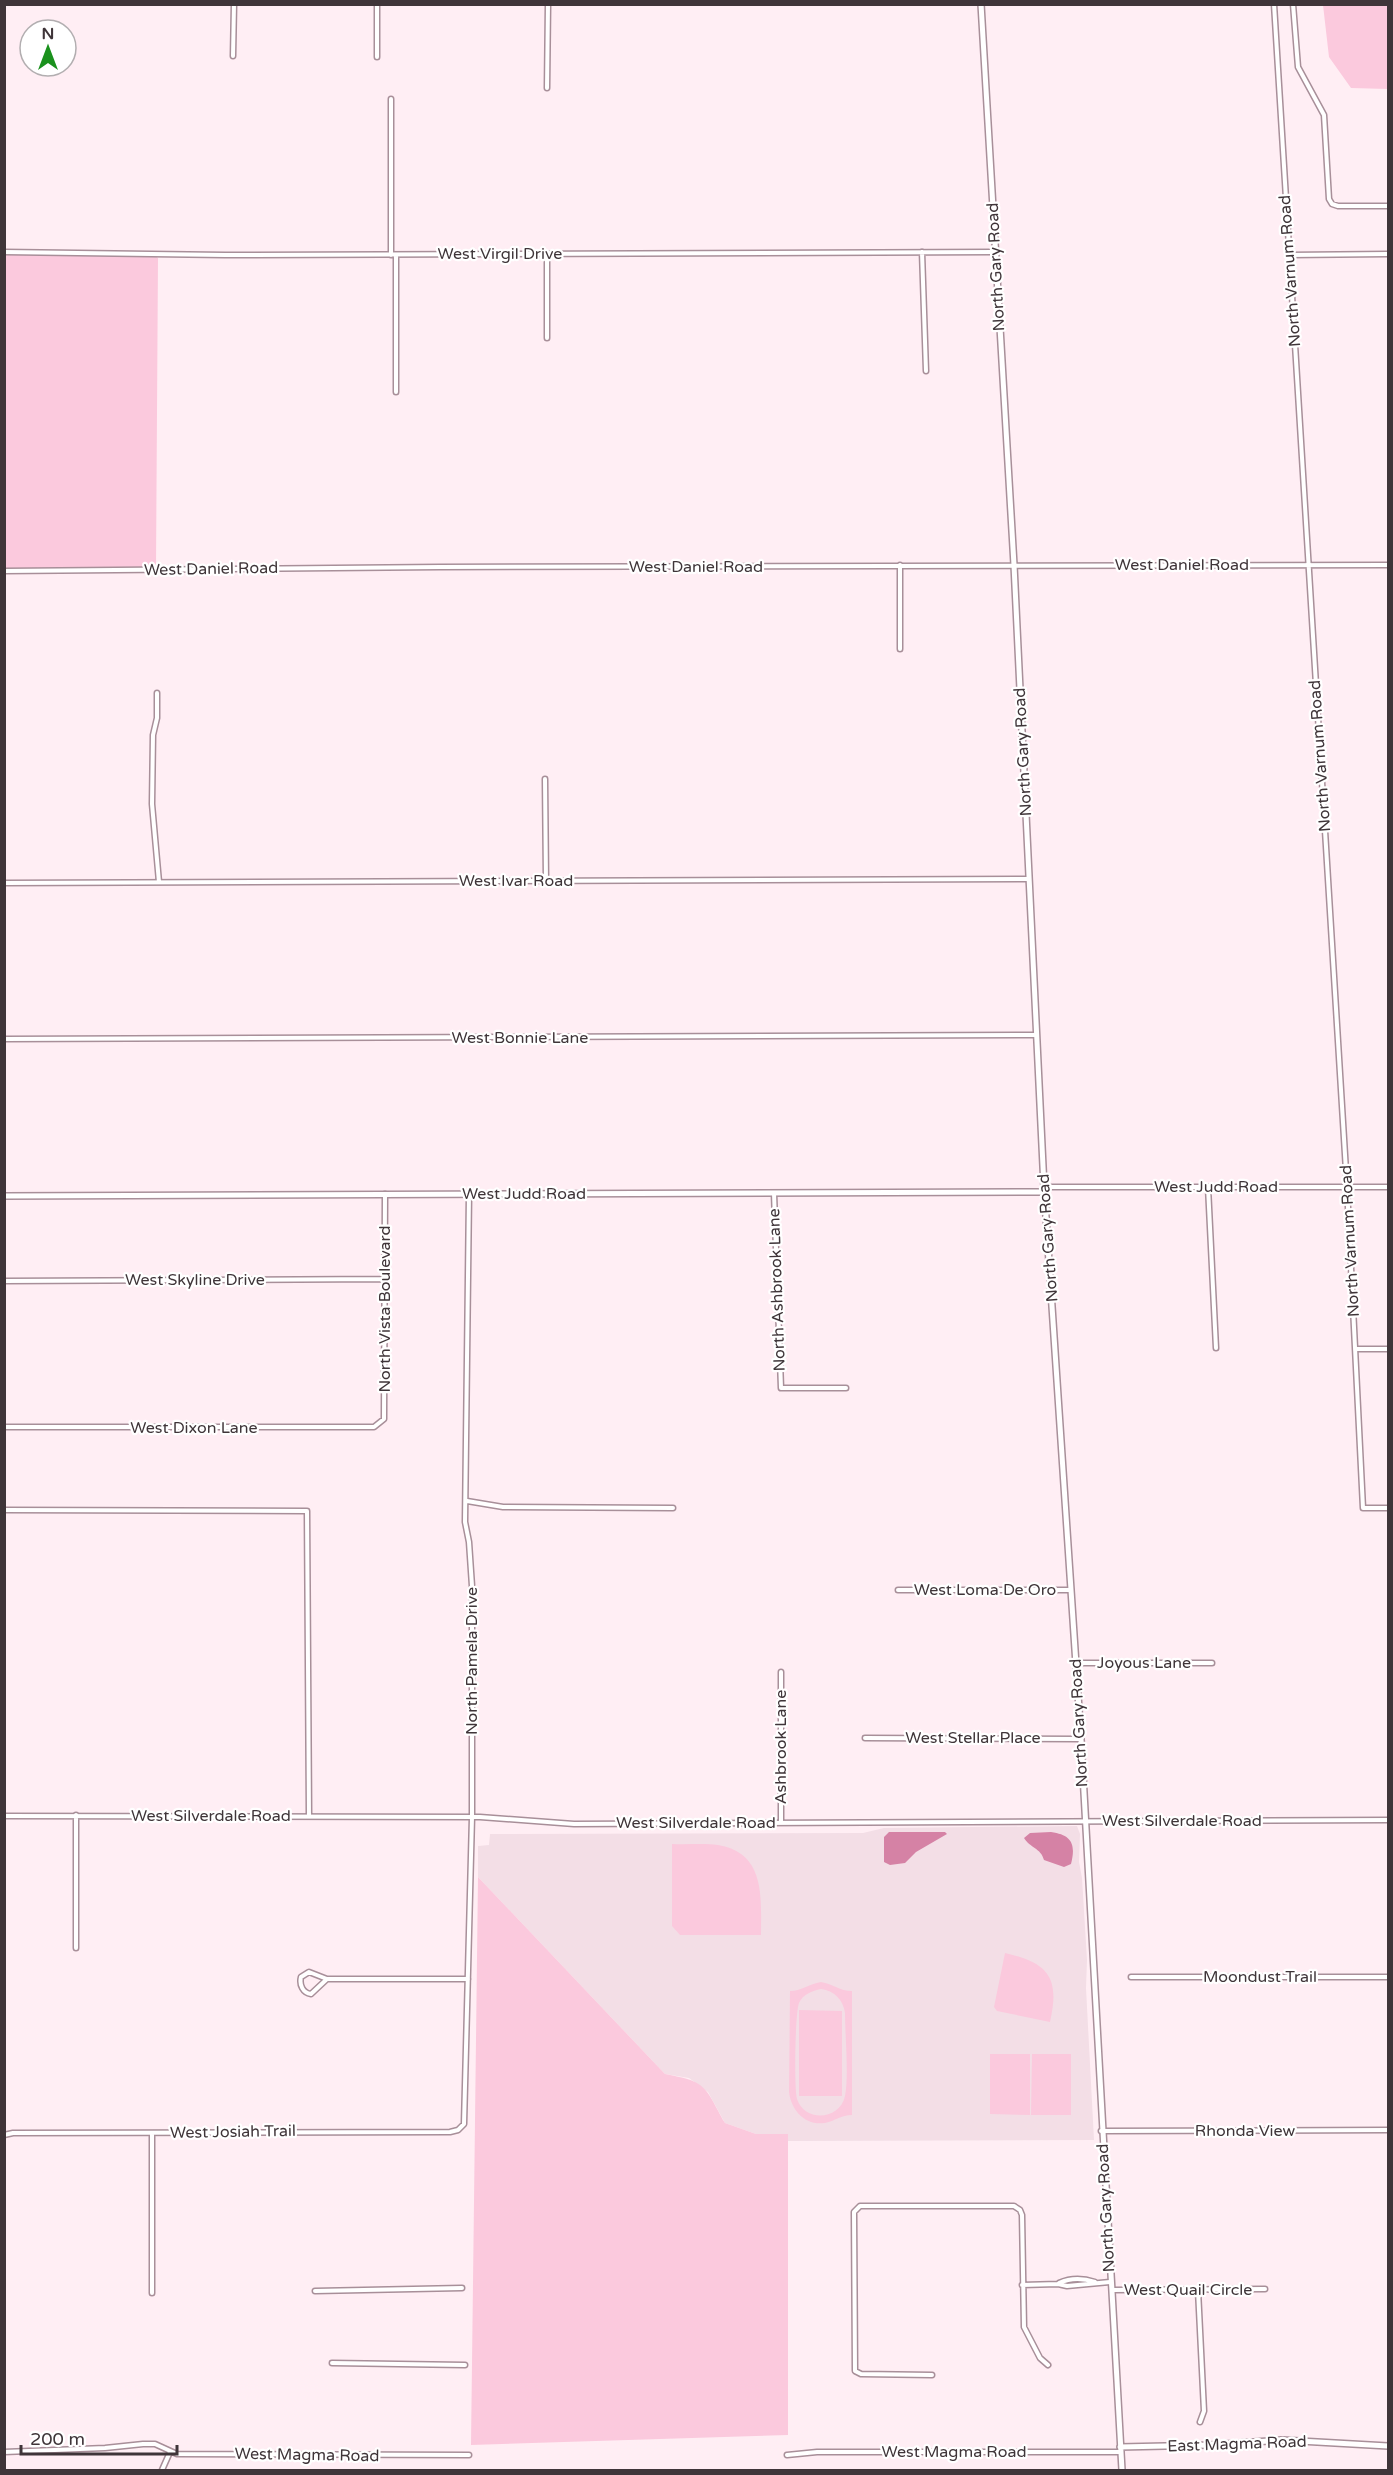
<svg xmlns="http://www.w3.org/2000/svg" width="1393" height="2475" viewBox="0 0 1393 2475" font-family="'Varela Round',sans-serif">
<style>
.built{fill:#f3dee6}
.green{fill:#fbc9dd;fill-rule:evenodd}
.water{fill:#d582a5}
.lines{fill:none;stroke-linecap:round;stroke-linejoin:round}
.minor-casing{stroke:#a88f99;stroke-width:7}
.tertiary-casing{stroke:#a88f99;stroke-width:8}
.minor{stroke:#fff;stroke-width:4}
.tertiary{stroke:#fff;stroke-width:5}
.labels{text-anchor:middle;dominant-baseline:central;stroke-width:4.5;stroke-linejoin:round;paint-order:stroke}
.street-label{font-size:16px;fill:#3f3539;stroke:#fff}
</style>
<rect width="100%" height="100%" fill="#ffeef4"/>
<path class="built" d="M 1077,1826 L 1080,1834 L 1079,1862 L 1082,1878 L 1087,1960 L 1086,1988 L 1094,2140 L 788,2141 L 788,2134 L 756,2134 L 725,2123 L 708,2092 L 689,2078 L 665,2074 L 478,1877 L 478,1846 L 489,1845 L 490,1834 L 863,1833 L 884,1828 Z"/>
<path class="green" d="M 1323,5 L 1388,5 L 1388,89 L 1351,88 L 1329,57 Z
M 4,253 L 154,255 L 158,258 L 156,568 L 5,568 Z
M 672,1844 C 687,1845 703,1843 718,1845 C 766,1853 761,1898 761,1935 L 680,1935 L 672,1926 Z
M 478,1877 L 665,2074 C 708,2082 704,2086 725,2123 L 756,2134 L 788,2134 L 788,2435 L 471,2445 Z
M 1005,1953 C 1049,1963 1060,1978 1050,2022 L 997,2011 L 994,2007 Z
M 821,1982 C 833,1984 840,1991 852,1991 L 852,2115 C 841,2115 835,2121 825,2123 C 805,2126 791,2110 789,2092 L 790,1991 C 801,1991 809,1984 821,1982 ZM 821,1989 C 835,1991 843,2000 845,2013 C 845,2036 849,2075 845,2096 C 840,2120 805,2123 797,2099 C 794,2089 795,2013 799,2003 C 803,1994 812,1991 821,1989 Z
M 799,2010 L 842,2011 L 842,2096 L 799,2096 Z
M 990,2054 L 1030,2054 L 1030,2115 L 990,2114 Z
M 1032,2054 L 1071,2054 L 1071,2115 L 1031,2115 Z"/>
<path class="water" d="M 889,1832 L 945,1832 L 947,1834 L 916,1852 L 905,1863 L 890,1865 L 884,1862 L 884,1837 Z
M 1051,1832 C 1072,1835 1076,1844 1071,1864 L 1064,1867 L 1044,1860 C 1041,1848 1030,1848 1024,1838 L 1030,1833 Z"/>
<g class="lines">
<g class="minor-casing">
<path id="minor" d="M 377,4 L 377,57
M 1274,4 L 1347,1187 L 1363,1508 L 1388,1508
M 1293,4 L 1298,67 L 1324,115 L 1329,199 L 1332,204 L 1338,206 L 1388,206
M 233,56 L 234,4
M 547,88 L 548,4
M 391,99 L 391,255
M 4,252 L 225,255 L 995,252
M 922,252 L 926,371
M 547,254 L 547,338
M 1289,255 L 1388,254
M 396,392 L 396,255
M 4,571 L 440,567 L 1388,565
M 900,649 L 900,565
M 157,693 L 157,718 L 153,735 L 152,804 L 159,882
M 545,779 L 546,881
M 4,883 L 1028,879
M 4,1039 L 1036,1035
M 1044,1187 L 1388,1187
M 1208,1187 L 1216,1348
M 774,1193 L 781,1388 L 846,1388
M 4,1281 L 385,1279
M 1355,1349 L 1388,1349
M 4,1427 L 374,1427 L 384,1419 L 385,1194
M 467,1501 L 503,1507 L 673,1508
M 4,1510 L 307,1511 L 309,1816
M 898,1590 L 1071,1590
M 1076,1663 L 1212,1663
M 865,1738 L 1081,1739
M 76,1815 L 76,1948
M 4,1816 L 480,1817 L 574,1824 L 1388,1820
M 781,1823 L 781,1672
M 1131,1977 L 1388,1977
M 327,1979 L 309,1972 L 301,1977 C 299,1985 303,1993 311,1994 L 327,1979 L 468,1979
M 1101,2131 L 1388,2130
M 4,2135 L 13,2133 L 450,2132 L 458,2130 L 464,2124 L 472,1817 L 472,1586 L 469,1542 L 465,1522 L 469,1194
M 1059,2283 C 1070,2278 1083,2278 1095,2282
M 1022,2285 L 1058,2284 L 1067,2286 L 1110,2282
M 1112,2290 L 1265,2289
M 1198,2290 L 1204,2411 L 1200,2422
M 315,2291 L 462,2288
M 152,2293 L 152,2133
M 332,2363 L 465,2365
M 932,2375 L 861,2374 L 855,2371 L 854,2212 L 860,2206 L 1014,2206 L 1020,2210 L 1022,2215 L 1024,2327 L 1040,2358 L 1048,2365
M 4,2452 L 105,2448 L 143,2444 L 155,2444 L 177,2454 L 469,2455
M 787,2455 L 817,2452 L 1121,2452
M 162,2470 L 170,2452"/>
</g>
<g class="tertiary-casing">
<path id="tertiary" d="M 981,4 L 1014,565 L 1044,1187 L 1081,1739 L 1122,2470
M 4,1196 L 1044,1192
M 1120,2447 L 1210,2445 L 1282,2440 L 1388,2446"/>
</g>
<use href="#minor" class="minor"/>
<use href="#tertiary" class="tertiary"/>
</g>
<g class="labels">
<g class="street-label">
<text x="500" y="254">West Virgil Drive</text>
<text transform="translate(996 267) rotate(-93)">North Gary Road</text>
<text transform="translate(1290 271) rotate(-94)">North Varnum Road</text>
<text x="1182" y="565">West Daniel Road</text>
<text x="696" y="567">West Daniel Road</text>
<text transform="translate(211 569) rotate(-1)">West Daniel Road</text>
<text transform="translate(1023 752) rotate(-93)">North Gary Road</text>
<text transform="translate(1320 756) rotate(-94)">North Varnum Road</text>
<text x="516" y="881">West Ivar Road</text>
<text x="520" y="1038">West Bonnie Lane</text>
<text x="1216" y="1187">West Judd Road</text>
<text x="524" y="1194">West Judd Road</text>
<text transform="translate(1048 1238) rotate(-94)">North Gary Road</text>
<text transform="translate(1350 1241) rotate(-93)">North Varnum Road</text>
<text x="195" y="1280">West Skyline Drive</text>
<text transform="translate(777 1290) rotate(-92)">North Ashbrook Lane</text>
<text transform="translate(385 1309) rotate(-90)">North Vista Boulevard</text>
<text x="194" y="1428">West Dixon Lane</text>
<text x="985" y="1590">West Loma De Oro</text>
<text transform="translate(472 1661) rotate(-90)">North Pamela Drive</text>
<text x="1144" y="1663">Joyous Lane</text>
<text transform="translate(1079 1723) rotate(-93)">North Gary Road</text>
<text x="973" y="1738">West Stellar Place</text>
<text transform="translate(781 1747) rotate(-90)">Ashbrook Lane</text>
<text x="211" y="1816">West Silverdale Road</text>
<text x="1182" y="1821">West Silverdale Road</text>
<text x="696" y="1823">West Silverdale Road</text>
<text x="1260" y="1977">Moondust Trail</text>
<text x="1245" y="2131">Rhonda View</text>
<text transform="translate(233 2132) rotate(-1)">West Josiah Trail</text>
<text transform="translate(1106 2208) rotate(-93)">North Gary Road</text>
<text x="1188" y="2290">West Quail Circle</text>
<text transform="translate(1237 2444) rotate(-2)">East Magma Road</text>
<text x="954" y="2452">West Magma Road</text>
<text transform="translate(307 2455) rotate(1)">West Magma Road</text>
</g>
</g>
<rect width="1393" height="2475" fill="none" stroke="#3f3539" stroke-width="12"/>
<g transform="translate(48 48)"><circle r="28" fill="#ffffff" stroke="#b2aeb0" stroke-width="1.5"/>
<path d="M0-4.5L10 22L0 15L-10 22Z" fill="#1a911d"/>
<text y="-9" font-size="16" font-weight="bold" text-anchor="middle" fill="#3f3539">N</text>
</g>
<path d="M21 2445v9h156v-9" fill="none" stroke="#3f3539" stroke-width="3"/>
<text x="30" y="2445" font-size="18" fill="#3f3539" stroke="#ffffff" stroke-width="4.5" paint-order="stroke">200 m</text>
</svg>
